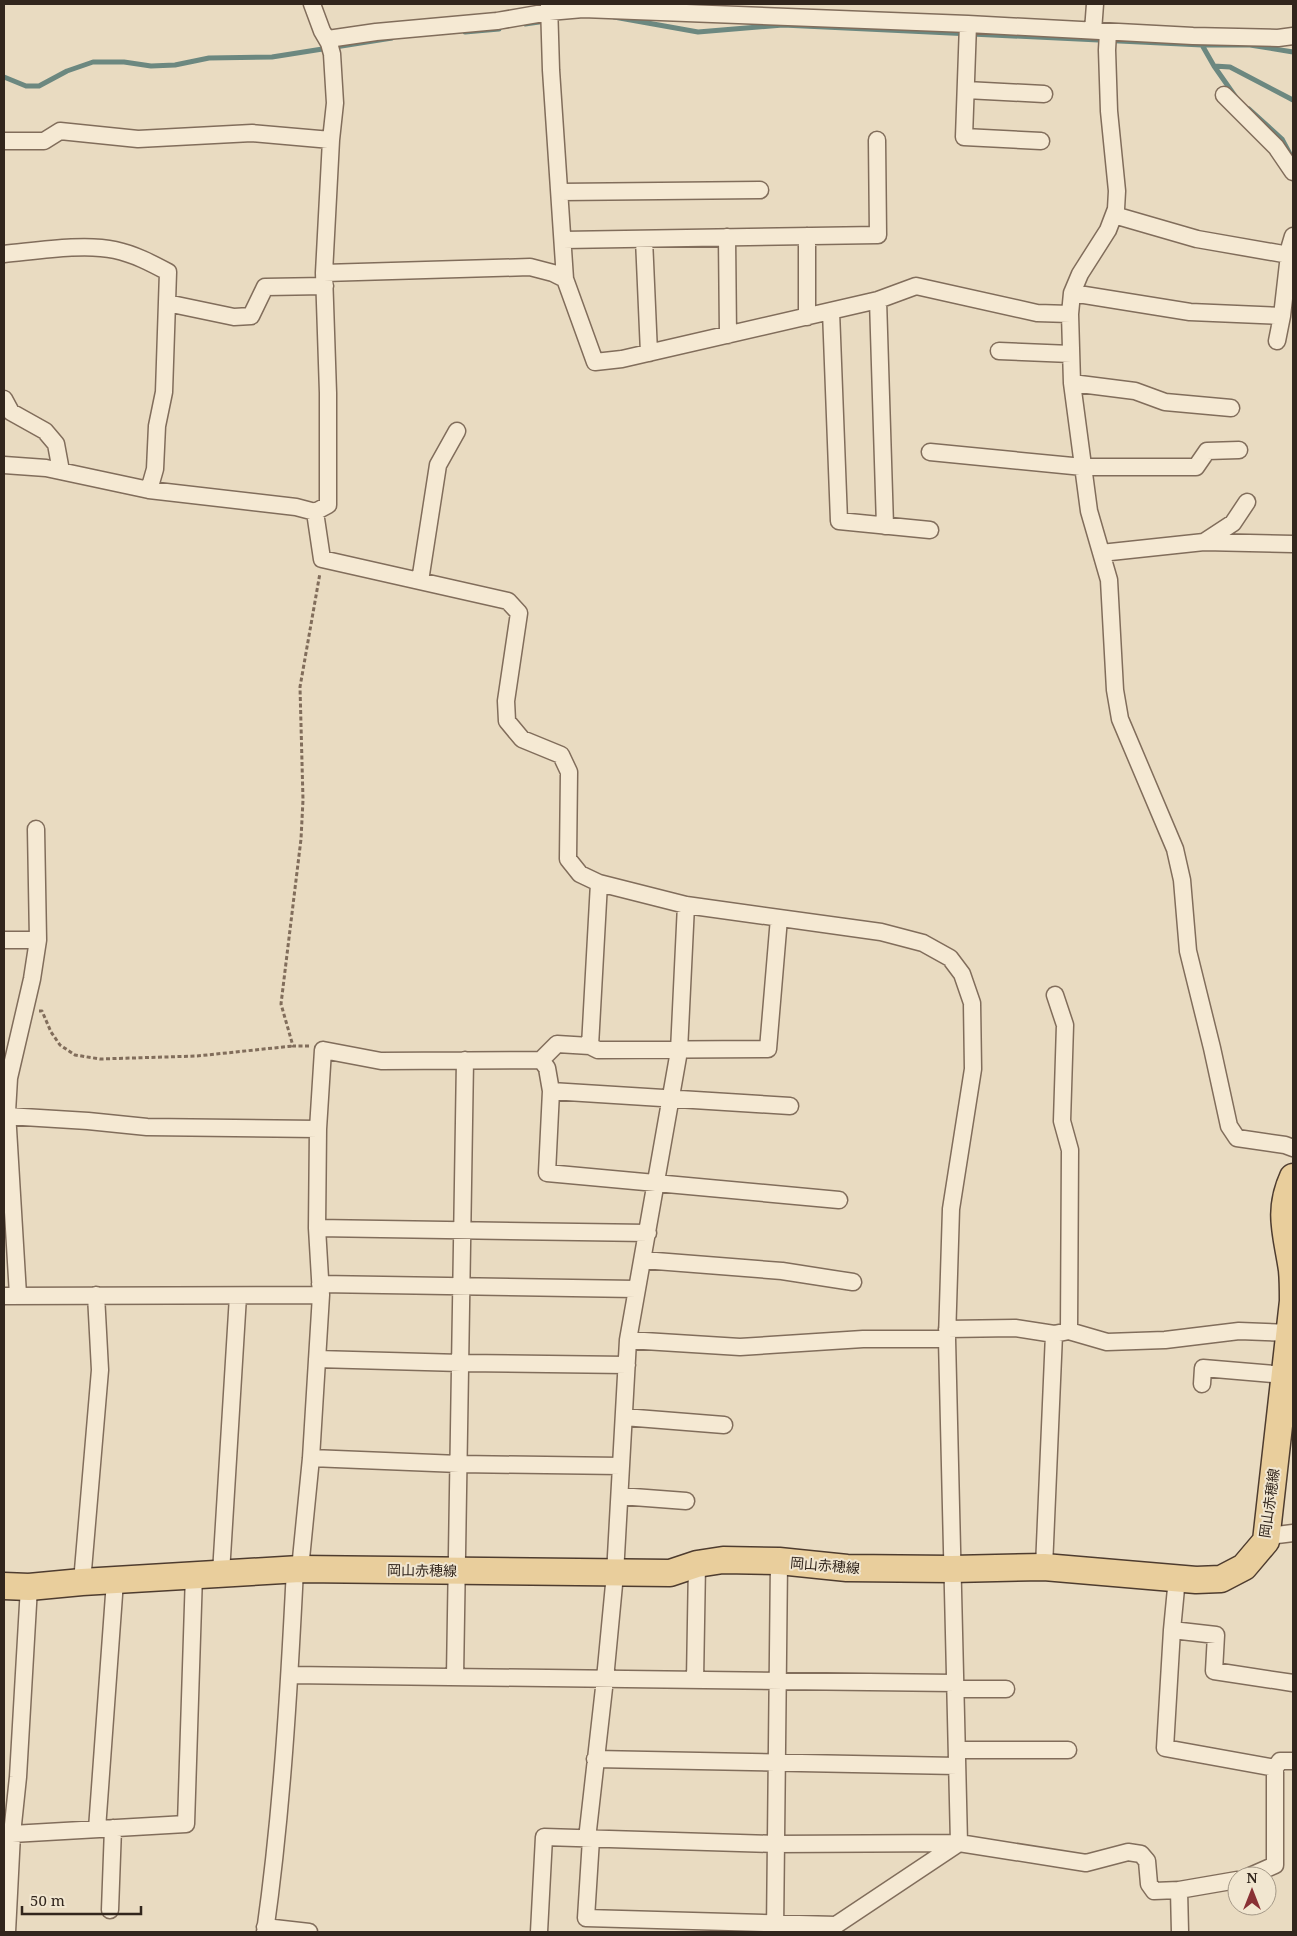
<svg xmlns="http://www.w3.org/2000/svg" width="1297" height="1936" viewBox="0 0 1297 1936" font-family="'Noto Serif','Noto Sans JP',serif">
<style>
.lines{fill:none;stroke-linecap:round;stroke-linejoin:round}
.stream{stroke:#6c8880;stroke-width:5}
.street-casing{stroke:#816d5b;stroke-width:19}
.primary-casing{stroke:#4e3c2f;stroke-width:29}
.path{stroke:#816d5b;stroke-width:3;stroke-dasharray:4 2.5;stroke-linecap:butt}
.street{stroke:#f5e9d3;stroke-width:16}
.primary{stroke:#e9ce9c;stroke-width:26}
.labels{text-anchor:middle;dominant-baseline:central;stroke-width:4;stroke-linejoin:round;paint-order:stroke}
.street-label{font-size:14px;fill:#32261d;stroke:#f1e6d0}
</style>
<rect width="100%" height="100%" fill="#e9dbc1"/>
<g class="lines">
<path class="stream" d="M 614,17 L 698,32 L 783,25 L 1202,45 L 1250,45 L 1293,52
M 525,24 L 546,21
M 465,32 L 499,29
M 1202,45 L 1214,66 L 1230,67 L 1293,100
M 1214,66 L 1235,96
M 4,77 L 26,86 L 39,86 L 67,71 L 93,62 L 124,62 L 151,66 L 175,65 L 209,58 L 272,57 L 392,38
M 1249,109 L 1282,139 L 1291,156"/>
<g class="street-casing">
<path id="street" d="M 549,4 L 551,70 L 565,279 L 595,362 L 622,359 L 878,300 L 916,286 L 1037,313 L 1070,314
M 968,24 L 964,137 L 1041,141
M 1093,31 L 1095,4
M 1108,32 L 1107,50 L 1109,111 L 1117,191 L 1116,209 L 1108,230 L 1080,274 L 1072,293 L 1070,314 L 1072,383 L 1089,511 L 1109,580 L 1115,690 L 1120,719 L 1175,849 L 1182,880 L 1188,951 L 1212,1048 L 1229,1126 L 1237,1138 L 1285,1145 L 1293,1148
M 328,39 L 376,32 L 497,21 L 549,12 L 583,9 L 968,24 L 1193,36 L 1278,38 L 1293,36
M 966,90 L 1044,94
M 1224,95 L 1276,147 L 1293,172
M 4,141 L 44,141 L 60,131 L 138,139 L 252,133 L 331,140
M 560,192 L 760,190
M 1114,215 L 1197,239 L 1289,255
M 807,236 L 807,317
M 727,237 L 728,335
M 644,239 L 649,353
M 563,240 L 878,235 L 877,140
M 4,254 C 36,251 84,243 115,250 C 134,254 151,263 168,272 L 164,392 L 157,426 L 155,469 L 149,490
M 324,273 L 530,267 L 553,273 L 565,279
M 1072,293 L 1190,312 L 1282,316
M 878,300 L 885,526
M 167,303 L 234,317 L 251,316 L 265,287 L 325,286
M 831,311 L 839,521 L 930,530
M 1277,341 L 1282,316 L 1290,246 L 1293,236
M 999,351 L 1071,354
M 1072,383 L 1135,391 L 1165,402 L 1231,408
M 4,399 L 11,412 L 45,431 L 56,444 L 61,471
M 930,452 L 1083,467 L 1196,467 L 1207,451 L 1239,450
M 4,465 L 46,468 L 149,490 L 296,507 L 315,512 L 328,505 L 328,393 L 324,273 L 331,140 L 335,103 L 332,54 L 329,43 L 322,31 L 312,4
M 315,512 L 322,559 L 508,601 L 519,613 L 506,701 L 507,721 L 522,739 L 561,755 L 569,772 L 568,859 L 580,874 L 599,883 L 686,905 L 881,932 L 923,943 L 950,958 L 962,974 L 972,1003 L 973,1069 L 951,1209 L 947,1339 L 959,1843 L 776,1844 L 544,1837 L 539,1932
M 1204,542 L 1293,544
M 1101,553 L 1204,542 L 1233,523 L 1247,502
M 420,581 L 438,465 L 457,431
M 4,940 L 38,940
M 1055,995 L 1065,1025 L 1062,1121 L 1070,1150 L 1069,1331
M 590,1046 L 598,1050 L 768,1049 L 779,918
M 541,1060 L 557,1044 L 590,1046 L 599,883
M 551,1091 L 547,1173 L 839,1200
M 7,1116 L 88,1121 L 147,1127 L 318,1129
M 317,1228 L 648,1233
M 643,1260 L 782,1271 L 853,1282
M 320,1284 L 636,1289
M 18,1295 L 7,1112 L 9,1078 L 32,979 L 38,940 L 36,829
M 4,1296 L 321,1295
M 947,1329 L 1015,1328 L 1054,1334 L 1069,1331 L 1107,1342 L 1165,1340 L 1239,1331 L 1293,1333
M 628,1340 L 740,1347 L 863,1339 L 947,1339
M 317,1359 L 461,1363 L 627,1365
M 1202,1384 L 1203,1368 L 1285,1375
M 624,1417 L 724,1425
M 311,1458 L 459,1464 L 621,1466
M 620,1496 L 686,1501
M 1266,1541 L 1277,1535 L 1293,1533
M 1044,1567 L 1054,1334
M 300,1569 L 311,1458 L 321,1295 L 317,1228 L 318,1129 L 323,1050 L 381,1061 L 541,1060 L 547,1068 L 551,1091 L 790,1106
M 221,1573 L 238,1296
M 1177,1578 L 1172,1630 L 1165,1748 L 1275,1768 L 1275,1865 L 1250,1876
M 82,1582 L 100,1370 L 96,1295
M 1172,1630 L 1216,1635 L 1214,1671 L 1293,1683
M 290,1675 L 955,1683
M 455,1677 L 465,1060
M 695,1680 L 697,1564
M 955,1689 L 1006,1689
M 957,1750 L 1068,1750
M 595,1759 L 957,1766
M 1275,1768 L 1280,1761 L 1293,1761
M 97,1829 L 115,1581
M 12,1834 L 186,1824 L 194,1574
M 587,1839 L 605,1679 L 615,1574 L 628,1340 L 679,1051 L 686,905
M 591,1839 L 586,1918 L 836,1925 L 959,1843 L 1086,1863 L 1128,1852 L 1141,1854 L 1147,1861 L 1149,1884 L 1154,1891 L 1179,1890 L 1180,1932
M 1179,1890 L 1237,1880
M 110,1910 L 113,1828
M 265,1927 L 309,1932
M 7,1932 L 12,1834 L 18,1777 L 29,1587
M 265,1932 C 282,1812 289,1690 295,1569
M 775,1932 L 779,1561"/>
</g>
<g class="primary-casing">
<path id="primary" d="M 4,1586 L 29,1587 L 82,1582 L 300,1569 L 670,1573 L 697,1564 L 723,1560 L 779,1561 L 847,1568 L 952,1569 L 1044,1567 L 1196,1580 L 1221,1579 L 1244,1567 L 1266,1541 L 1293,1301 C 1293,1291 1293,1280 1292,1270 C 1287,1235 1277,1212 1293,1177"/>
</g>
<path class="path" d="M 39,1011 L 42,1011 L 51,1032 L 60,1045 L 75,1055 L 100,1059 L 197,1056 L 293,1046
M 309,1046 L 293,1046 L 281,1004 L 301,839 L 303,800 L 300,687 L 320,573"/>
<use href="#street" class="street"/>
<use href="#primary" class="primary"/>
</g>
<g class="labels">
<g class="street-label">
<text transform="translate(1269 1503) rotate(-82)">岡山赤穂線</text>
<text transform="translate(825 1565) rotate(5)">岡山赤穂線</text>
<text transform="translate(422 1570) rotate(1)">岡山赤穂線</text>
</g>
</g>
<rect width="1297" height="1936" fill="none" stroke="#32261d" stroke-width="10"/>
<g transform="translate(1252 1891)"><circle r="24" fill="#f1e6d0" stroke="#a59988"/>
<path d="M0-4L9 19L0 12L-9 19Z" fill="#893135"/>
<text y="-8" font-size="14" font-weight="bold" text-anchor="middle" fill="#32261d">N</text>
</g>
<path d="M22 1906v8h119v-8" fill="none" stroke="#32261d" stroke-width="2.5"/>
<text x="30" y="1906" font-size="15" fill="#32261d" stroke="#f1e6d0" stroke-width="4" paint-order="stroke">50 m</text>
</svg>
